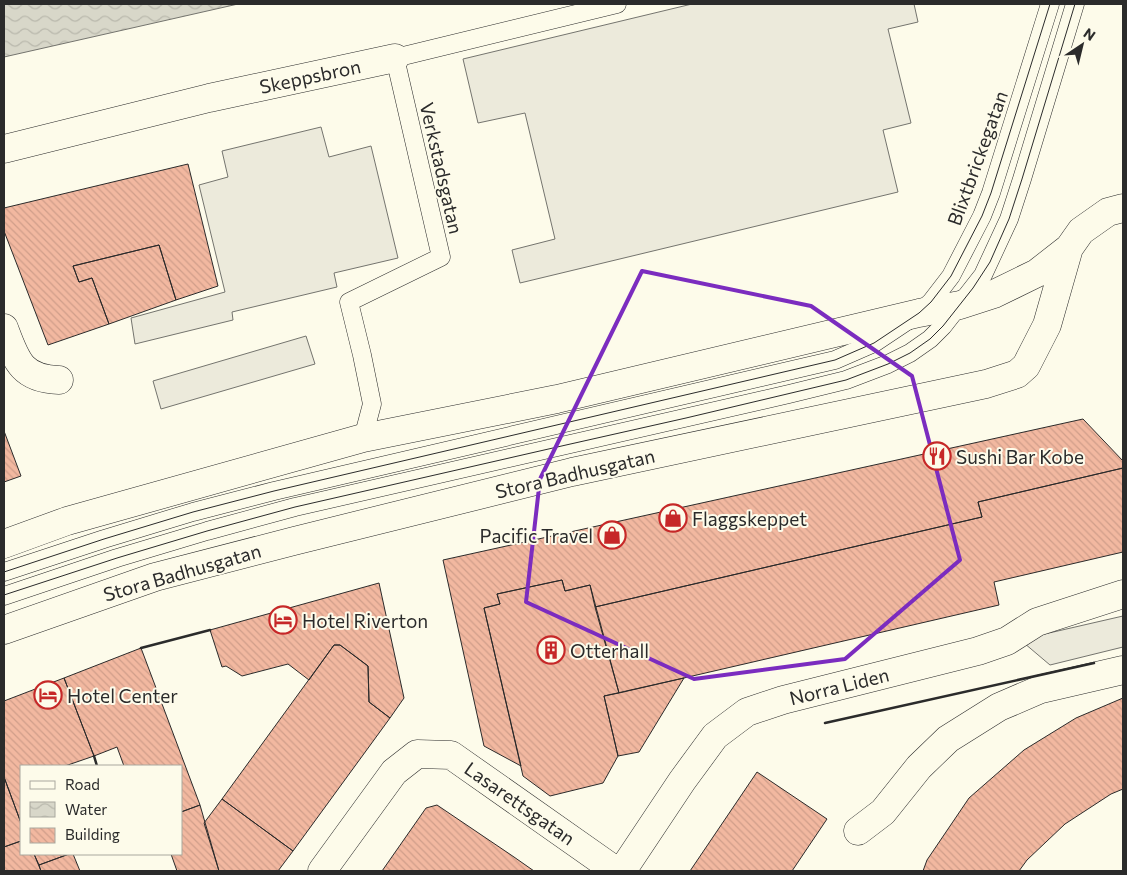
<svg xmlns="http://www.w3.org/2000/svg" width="1127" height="875" viewBox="0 0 1127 875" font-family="Commissioner,sans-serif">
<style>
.parking{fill:#eceadb;stroke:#74746e}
.water{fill:url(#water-waves);stroke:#74746e}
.building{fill:url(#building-back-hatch);stroke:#2b2b2b}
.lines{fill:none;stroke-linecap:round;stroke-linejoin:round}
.service-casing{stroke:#2b2b2b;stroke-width:19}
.minor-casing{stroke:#2b2b2b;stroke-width:29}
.tertiary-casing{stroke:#2b2b2b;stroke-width:29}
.service{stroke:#fdfbea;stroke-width:18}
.minor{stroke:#fdfbea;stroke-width:28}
.tertiary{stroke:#fdfbea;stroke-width:28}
.tram{stroke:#2b2b2b;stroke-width:1}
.wall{stroke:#2b2b2b;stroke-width:2.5}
.marked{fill:none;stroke:#7b2cbf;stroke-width:4;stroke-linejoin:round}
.labels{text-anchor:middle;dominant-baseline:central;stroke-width:4;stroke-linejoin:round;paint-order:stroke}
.street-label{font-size:19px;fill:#2b2b2b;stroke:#fdfbea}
.poi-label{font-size:19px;fill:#2b2b2b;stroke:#fdfbea;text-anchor:start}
</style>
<defs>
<pattern id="water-waves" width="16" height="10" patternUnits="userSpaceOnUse" patternTransform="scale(1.25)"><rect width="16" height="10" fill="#d8d7c9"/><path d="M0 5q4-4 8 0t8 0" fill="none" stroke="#bab9ad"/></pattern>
<pattern id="building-back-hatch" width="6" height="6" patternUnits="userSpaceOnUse" patternTransform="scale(1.25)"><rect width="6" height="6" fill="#f2b8a0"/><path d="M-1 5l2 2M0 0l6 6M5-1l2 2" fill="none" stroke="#d09e8a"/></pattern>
</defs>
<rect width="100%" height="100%" fill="#fdfbea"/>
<path class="parking" d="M 692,4 L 914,4 L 918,22 L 888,29 L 911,123 L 883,130 L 898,192 L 520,283 L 512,250 L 555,239 L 525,113 L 478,123 L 463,59 Z
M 321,127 L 329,157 L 371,146 L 398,258 L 334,273 L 337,287 L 232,312 L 233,320 L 135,344 L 131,318 L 225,292 L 199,185 L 228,177 L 222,151 Z
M 306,336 L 315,364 L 161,409 L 153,381 Z
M 1123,616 L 1123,647 L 1050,665 L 1024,643 L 1036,636 Z"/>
<path class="water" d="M 4,4 L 238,4 L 4,57 Z"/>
<path class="building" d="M 188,164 L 218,286 L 176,300 L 159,245 L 73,266 L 79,282 L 92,278 L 109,324 L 48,345 L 4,231 L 4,208 Z
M 159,245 L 176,300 L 109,324 L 92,278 L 79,282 L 73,266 Z
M 1083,419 L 1123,461 L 1123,468 L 978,502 L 982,517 L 595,607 L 590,585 L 565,591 L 562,580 L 497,594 L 500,604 L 484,608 L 521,766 L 484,746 L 443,560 Z
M 4,431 L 21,476 L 4,482 Z
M 1123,468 L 1123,552 L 994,582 L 999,605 L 619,693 L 595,607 L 982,517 L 978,502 Z
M 562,580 L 565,591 L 590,585 L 619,693 L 604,696 L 618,756 L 603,783 L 550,796 L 523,776 L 484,608 L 500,604 L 497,594 Z
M 379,583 L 404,698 L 390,718 L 369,702 L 368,666 L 340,645 L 334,645 L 309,680 L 288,664 L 242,676 L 226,666 L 222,667 L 210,630 Z
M 334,645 L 340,645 L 368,666 L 369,702 L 390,718 L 293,851 L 222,799 Z
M 141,648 L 200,805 L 181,812 L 181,766 L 124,766 L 117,747 L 94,756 L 64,678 Z
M 64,678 L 94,756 L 65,766 L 21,766 L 21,823 L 4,777 L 4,701 Z
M 684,678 L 639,752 L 618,756 L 604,696 Z
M 1123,698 L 1123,789 L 1111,794 L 1065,824 L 1027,860 L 1019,871 L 923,871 L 927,860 L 969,798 L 1024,750 L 1076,718 Z
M 757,772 L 827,819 L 792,871 L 690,871 Z
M 4,777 L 21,823 L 21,841 L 4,847 Z
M 222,799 L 293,851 L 278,871 L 219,871 L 204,823 Z
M 200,805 L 219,871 L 177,871 L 171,854 L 181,854 L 181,812 Z
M 437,805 L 514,857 L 534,871 L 382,871 L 426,808 Z
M 21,841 L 21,854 L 34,854 L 41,871 L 4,871 L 4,847 Z
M 34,854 L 69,854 L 39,865 Z
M 69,854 L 73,854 L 80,871 L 41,871 L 39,865 Z"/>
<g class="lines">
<g class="service-casing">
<path id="service" d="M 363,438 L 372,404 L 362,355 L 349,302 L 441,257 L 395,58 L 617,4
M 4,572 L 104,539 L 193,512 L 274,491 L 835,360 L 874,343 L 919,313 L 931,302 L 951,276 L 982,216 L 991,193 L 1050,4
M 4,596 L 117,558 L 207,531 L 295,507 L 789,394 L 846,380 L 888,364 L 910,353 L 930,339 L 943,326 L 983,275 L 1009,219 L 1022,179 L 1075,4"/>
</g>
<g class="minor-casing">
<path id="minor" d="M 4,149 L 209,98 L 395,58
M 4,328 C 16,360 21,379 59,380
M 858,831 L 883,812 L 919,767 L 948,739 L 999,707 L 1041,689 L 1123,670
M 322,871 L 394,772 L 417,754 L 451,755 L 616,871
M 622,871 L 682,781 L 715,736 L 747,712 L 783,700 L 978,651 L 1007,641 L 1037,622 L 1123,594"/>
</g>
<g class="tertiary-casing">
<path id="tertiary" d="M 4,544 L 67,521 L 363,438 L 557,399 L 919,313 L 960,305 L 994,294 L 1037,273 L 1069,248 L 1081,231 L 1108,212 L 1123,208
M 4,630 L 155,577 L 294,541 L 572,472 L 986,384 L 1017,374 L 1026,366 L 1047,325 L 1069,248"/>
</g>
<use href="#service" class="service"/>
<use href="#minor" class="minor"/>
<use href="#tertiary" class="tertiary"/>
<path class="tram" d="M 4,572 L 104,539 L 193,512 L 274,491 L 835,360 L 874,343 L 919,313 L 931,302 L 951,276 L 982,216 L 991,193 L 1050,4
M 4,595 L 117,558 L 207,531 L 295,507 L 566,445 L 686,418 L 846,380 L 888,364 L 910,353 L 930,339 L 943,326 L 973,288 L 990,262 L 1009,219 L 1022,179 L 1075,4"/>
<path class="wall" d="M 141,648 L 210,630
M 825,723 L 1094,663
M 94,756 L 97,766"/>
</g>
<path class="marked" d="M 642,271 L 811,306 L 912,376 L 960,560 L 845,659 L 694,679 L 526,602 L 540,479 Z"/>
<defs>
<g id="restaurant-ring" transform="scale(1.4375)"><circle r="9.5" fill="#fdfbea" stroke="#c62828" stroke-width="1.5"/><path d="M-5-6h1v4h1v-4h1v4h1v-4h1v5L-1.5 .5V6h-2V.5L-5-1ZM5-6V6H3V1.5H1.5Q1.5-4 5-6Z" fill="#c62828"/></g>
<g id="shop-ring" transform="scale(1.4375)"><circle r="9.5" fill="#fdfbea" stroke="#c62828" stroke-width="1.5"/><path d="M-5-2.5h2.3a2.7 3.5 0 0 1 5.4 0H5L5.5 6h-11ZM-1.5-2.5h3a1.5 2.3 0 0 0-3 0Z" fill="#c62828"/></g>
<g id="hotel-ring" transform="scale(1.4375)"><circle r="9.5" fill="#fdfbea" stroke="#c62828" stroke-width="1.5"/><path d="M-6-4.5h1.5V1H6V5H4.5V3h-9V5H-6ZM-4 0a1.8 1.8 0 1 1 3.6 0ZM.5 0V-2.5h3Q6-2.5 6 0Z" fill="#c62828"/></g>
<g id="building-ring" transform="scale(1.4375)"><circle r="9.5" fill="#fdfbea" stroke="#c62828" stroke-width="1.5"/><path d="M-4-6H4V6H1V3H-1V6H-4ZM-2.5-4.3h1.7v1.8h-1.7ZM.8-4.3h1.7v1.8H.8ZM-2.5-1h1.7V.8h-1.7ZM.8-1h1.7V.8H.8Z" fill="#c62828"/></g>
</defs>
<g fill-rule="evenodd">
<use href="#restaurant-ring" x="937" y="456"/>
<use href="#shop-ring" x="673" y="518"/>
<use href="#shop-ring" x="612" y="535"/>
<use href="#hotel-ring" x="283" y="620"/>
<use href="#building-ring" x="551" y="650"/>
<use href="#hotel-ring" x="48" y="695"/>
</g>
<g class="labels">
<g class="street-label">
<text transform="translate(310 76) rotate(-12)">Skeppsbron</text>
<text transform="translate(977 158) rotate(-70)">Blixtbrickegatan</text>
<text transform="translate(442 168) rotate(77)">Verkstadsgatan</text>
<text transform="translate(575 473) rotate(-13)">Stora Badhusgatan</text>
<text transform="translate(182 572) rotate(-16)">Stora Badhusgatan</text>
<text transform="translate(839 686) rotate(-14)">Norra Liden</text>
<text transform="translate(520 803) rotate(35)">Lasarettsgatan</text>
</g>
<g class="poi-label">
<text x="956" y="456">Sushi Bar Kobe</text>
<text x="692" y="518">Flaggskeppet</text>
<text x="593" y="535" text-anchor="end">Pacific Travel</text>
<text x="302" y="620">Hotel Riverton</text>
<text x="570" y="650">Otterhall</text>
<text x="67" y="695">Hotel Center</text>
</g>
</g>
<rect width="1127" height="875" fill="none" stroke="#2b2b2b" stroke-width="10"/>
<rect x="20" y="765" width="162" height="90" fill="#fdfbea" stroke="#a9a89e"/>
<rect x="30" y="781" width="25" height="8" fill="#fdfbea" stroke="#a9a89e"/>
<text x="65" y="790" font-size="15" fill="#2b2b2b">Road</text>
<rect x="30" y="802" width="25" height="15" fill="url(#water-waves)" stroke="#a9a89e"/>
<text x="65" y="815" font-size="15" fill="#2b2b2b">Water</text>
<rect x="30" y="828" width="25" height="15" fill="url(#building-back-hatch)" stroke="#a9a89e"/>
<text x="65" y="840" font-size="15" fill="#2b2b2b">Building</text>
<g transform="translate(1082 45) rotate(35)" stroke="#fdfbea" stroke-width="4" paint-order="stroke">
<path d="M0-4L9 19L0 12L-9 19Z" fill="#2b2b2b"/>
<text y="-8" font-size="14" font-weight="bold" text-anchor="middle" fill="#2b2b2b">N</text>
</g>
</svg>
